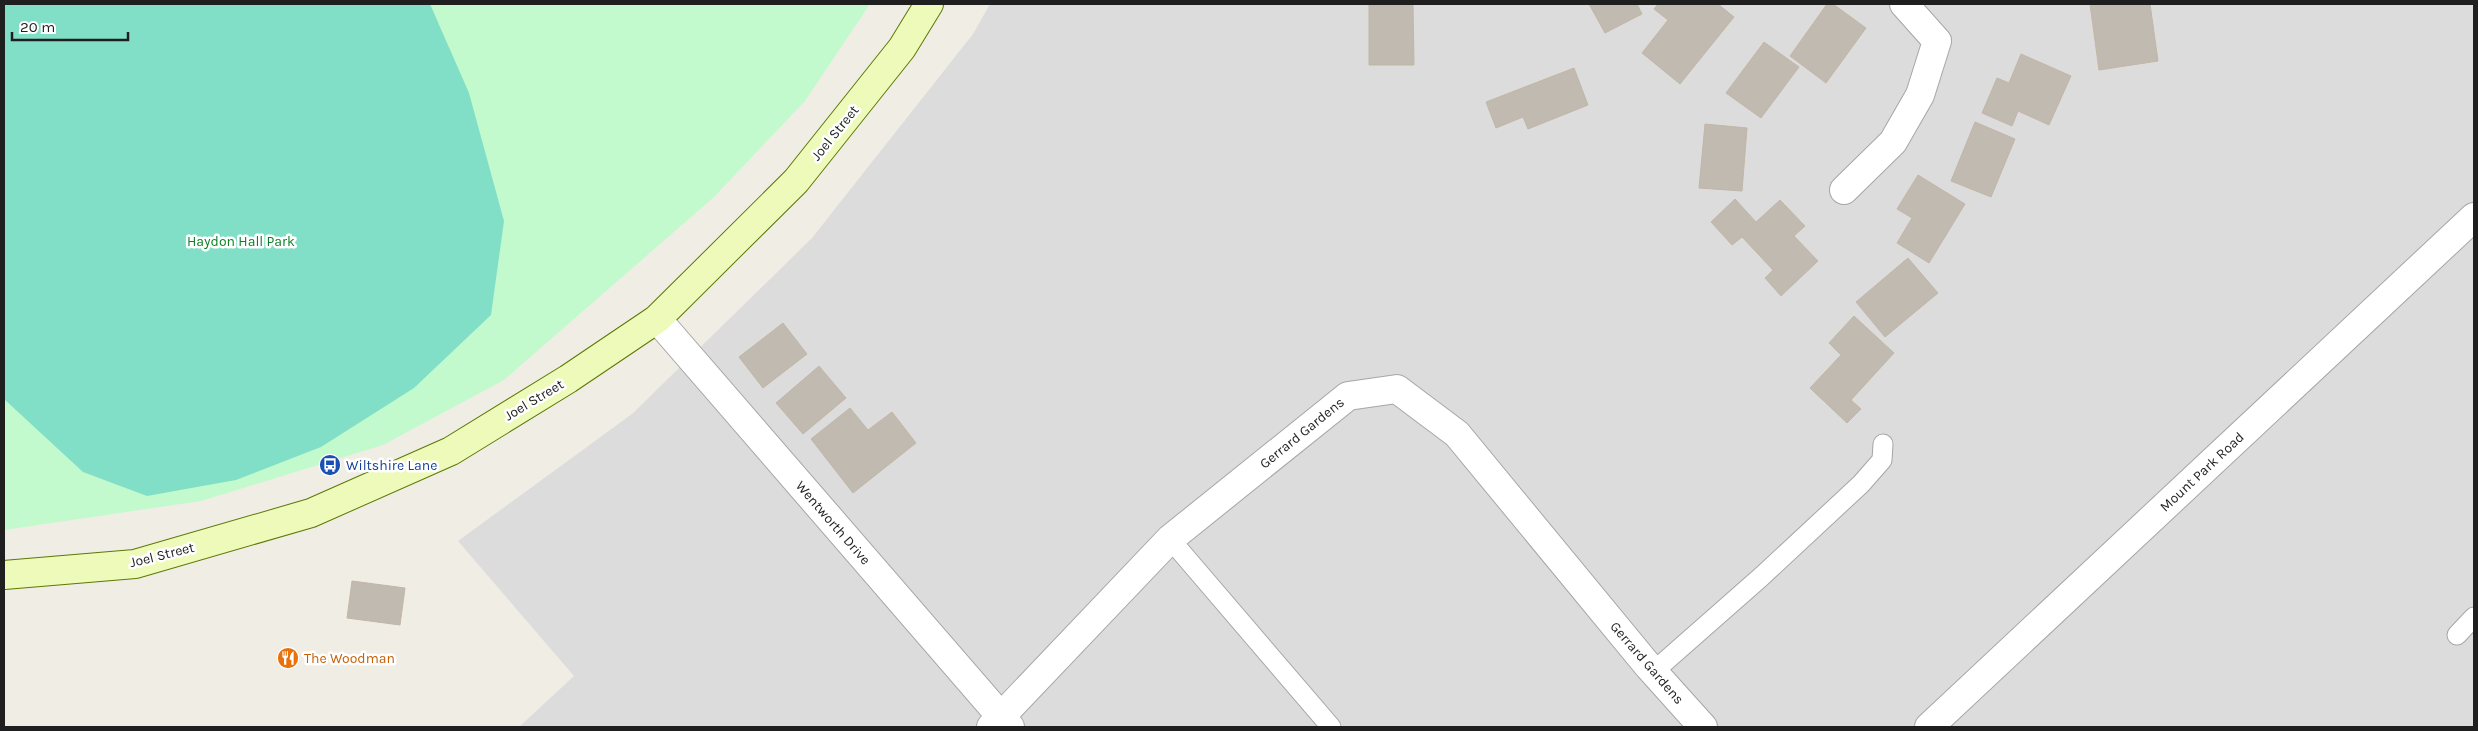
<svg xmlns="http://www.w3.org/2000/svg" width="2478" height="731" viewBox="0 0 2478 731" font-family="Karla,sans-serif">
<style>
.residential{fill:#dddcdc}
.park{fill:#c2facd}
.pitch{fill:#82dfc7}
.building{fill:#c0bab1;stroke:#c2b6a7}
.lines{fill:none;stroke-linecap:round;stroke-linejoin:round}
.lane-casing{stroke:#a6a6a6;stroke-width:21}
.street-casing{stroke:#a6a6a6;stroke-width:30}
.secondary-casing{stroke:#5c7804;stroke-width:30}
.lane{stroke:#fff;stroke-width:19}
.street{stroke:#fff;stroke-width:28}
.secondary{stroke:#eefab9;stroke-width:28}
.labels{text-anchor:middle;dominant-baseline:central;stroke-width:5;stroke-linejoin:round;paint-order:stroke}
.street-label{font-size:14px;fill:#1f1f1f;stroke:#fff}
.park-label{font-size:14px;fill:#0b7f23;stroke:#fff}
.transit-label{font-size:14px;fill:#164399;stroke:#fff;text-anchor:start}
.food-label{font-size:14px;fill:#c56008;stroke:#fff;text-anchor:start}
</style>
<rect width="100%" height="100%" fill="#f0ede5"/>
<path class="residential" d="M 990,4 L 2474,4 L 2474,727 L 519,727 L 574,676 L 458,541 L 632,414 L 812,238 L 973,34 Z"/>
<path class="park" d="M 4,4 L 870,4 L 805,101 L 714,197 L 504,380 L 383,445 L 201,501 L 4,530 Z"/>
<path class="pitch" d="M 4,4 L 430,4 L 469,93 L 504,221 L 491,315 L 414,388 L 321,447 L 236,480 L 147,496 L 83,472 L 4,399 Z"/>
<path class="building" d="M 1369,4 L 1413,4 L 1414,65 L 1369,65 Z
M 1589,4 L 1637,4 L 1642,14 L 1605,33 Z
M 1658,4 L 1718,4 L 1734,17 L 1680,84 L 1642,53 L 1668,20 L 1654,9 Z
M 1827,4 L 1833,4 L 1866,28 L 1826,83 L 1790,56 Z
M 2090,4 L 2150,4 L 2158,61 L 2099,70 Z
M 1764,42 L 1799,67 L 1761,118 L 1726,93 Z
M 2021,54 L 2071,76 L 2049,125 L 2018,111 L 2012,126 L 1982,113 L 1997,78 L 2009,83 Z
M 1574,68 L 1588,105 L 1528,129 L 1523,117 L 1496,128 L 1486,102 Z
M 1975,122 L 2015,139 L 1991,197 L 1951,181 Z
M 1705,124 L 1747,128 L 1742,191 L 1699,188 Z
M 1918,175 L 1965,204 L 1929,263 L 1897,243 L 1912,218 L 1897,209 Z
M 1735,199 L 1756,222 L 1780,200 L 1805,226 L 1794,236 L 1818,261 L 1781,296 L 1765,278 L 1773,270 L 1742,237 L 1732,245 L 1711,222 Z
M 1908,258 L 1938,293 L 1885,337 L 1856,302 Z
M 1854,316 L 1894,353 L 1851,400 L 1861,409 L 1847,423 L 1810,388 L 1841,355 L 1829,343 Z
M 783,323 L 807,354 L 763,388 L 739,357 Z
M 819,366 L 846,398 L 803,434 L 776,403 Z
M 850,408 L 868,430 L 892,412 L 916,443 L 853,493 L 811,439 Z
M 352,581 L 405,588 L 400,625 L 347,618 Z"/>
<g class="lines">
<g class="lane-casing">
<path id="lane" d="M 1170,539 L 1331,727
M 2457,635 L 2474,617
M 1653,672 L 1761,577 L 1861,484 L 1882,460 L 1883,444"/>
</g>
<g class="street-casing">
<path id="street" d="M 1844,190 L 1893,142 L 1920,95 L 1937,41 L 1904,4
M 657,319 L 1010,727
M 991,727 L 1170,539 L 1348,396 L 1397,389 L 1457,434 L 1649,667 L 1703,727
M 1929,727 L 2474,217"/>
</g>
<g class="secondary-casing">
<path id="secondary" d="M 4,575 L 135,564 L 311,513 L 451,451 L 568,379 L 657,319 L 796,181 L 902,48 L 929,4"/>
</g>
<use href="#lane" class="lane"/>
<use href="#street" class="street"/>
<use href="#secondary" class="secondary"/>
</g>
<defs>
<g id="bus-disc" transform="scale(1.125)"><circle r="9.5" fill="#1a4fb4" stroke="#fff"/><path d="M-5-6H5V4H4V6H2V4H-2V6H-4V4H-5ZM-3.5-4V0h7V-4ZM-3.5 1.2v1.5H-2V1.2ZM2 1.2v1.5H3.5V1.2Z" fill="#fff"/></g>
<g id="restaurant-disc" transform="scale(1.125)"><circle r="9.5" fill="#e8710a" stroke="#fff"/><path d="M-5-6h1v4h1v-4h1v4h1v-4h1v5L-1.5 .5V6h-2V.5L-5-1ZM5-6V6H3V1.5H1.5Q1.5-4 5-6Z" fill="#fff"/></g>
</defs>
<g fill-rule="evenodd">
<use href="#bus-disc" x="330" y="465"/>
<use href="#restaurant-disc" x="288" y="658"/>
</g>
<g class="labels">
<g class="street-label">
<text transform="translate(835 133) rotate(-51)">Joel Street</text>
<text transform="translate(534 400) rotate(-31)">Joel Street</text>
<text transform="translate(1302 433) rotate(-39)">Gerrard Gardens</text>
<text transform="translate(2202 472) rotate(-43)">Mount Park Road</text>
<text transform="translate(833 523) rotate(49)">Wentworth Drive</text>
<text transform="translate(162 555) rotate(-14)">Joel Street</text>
<text transform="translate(1647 663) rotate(49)">Gerrard Gardens</text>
</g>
<g class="park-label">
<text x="241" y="241">Haydon Hall Park</text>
</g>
<g class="transit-label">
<text x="346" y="465">Wiltshire Lane</text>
</g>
<g class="food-label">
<text x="304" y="658">The Woodman</text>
</g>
</g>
<rect width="2478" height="731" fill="none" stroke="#1f1f1f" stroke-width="10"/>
<path d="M12 32v8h116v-8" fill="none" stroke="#1f1f1f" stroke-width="2.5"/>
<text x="20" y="32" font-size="15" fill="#1f1f1f" stroke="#ffffff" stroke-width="4" paint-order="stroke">20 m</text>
</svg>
